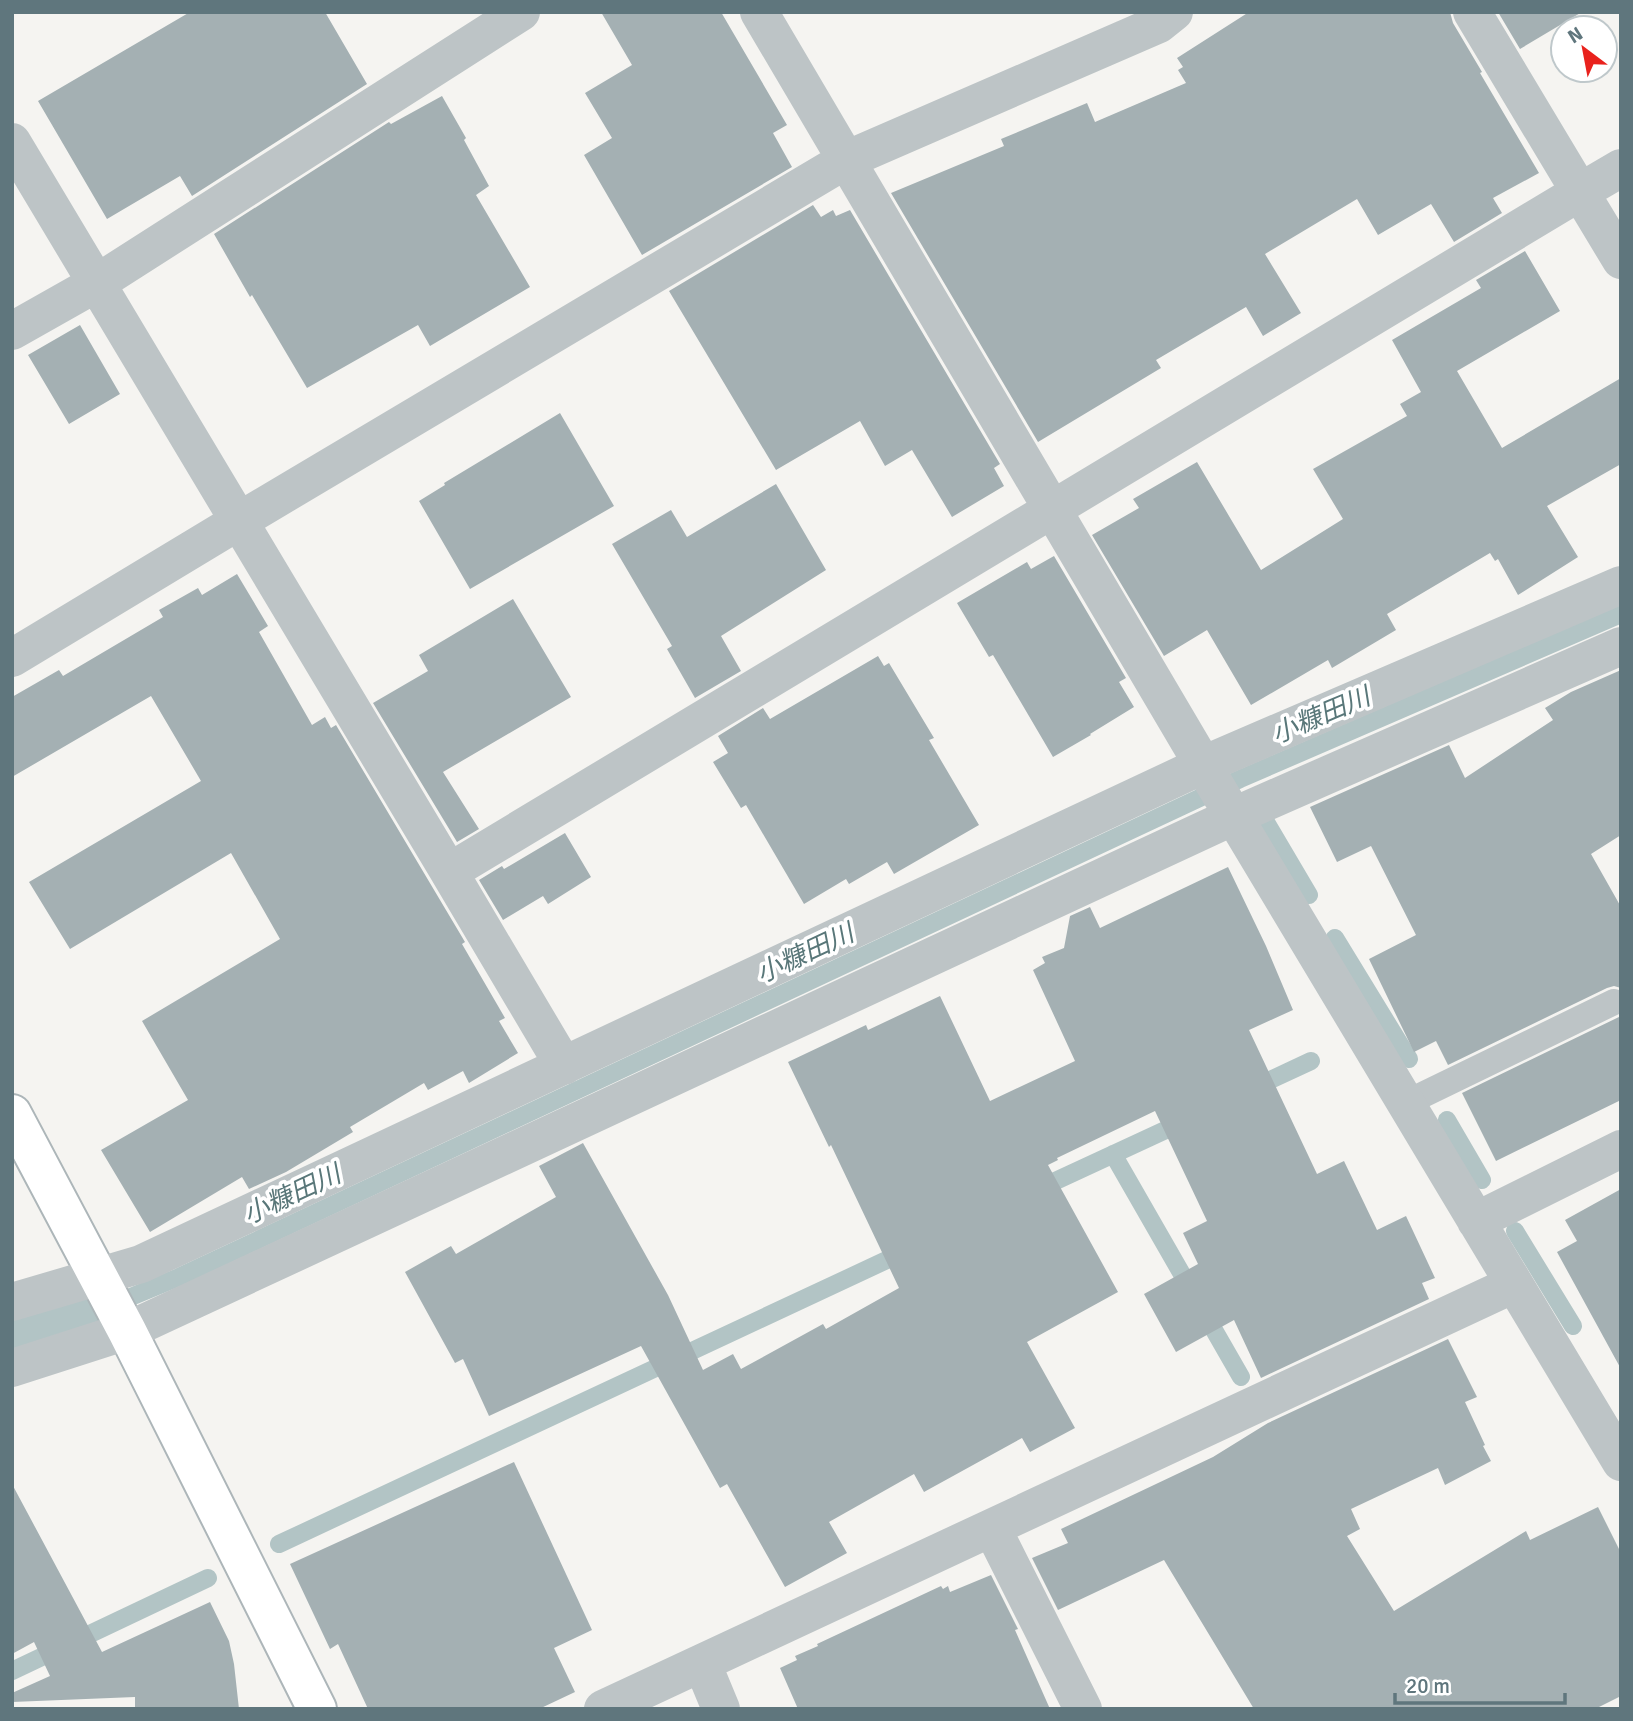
<svg xmlns="http://www.w3.org/2000/svg" width="1633" height="1721" viewBox="0 0 1633 1721" font-family="Signika,'Noto Sans JP',sans-serif">
<style>
.water{fill:#b2c4c5}
.lines{fill:none;stroke-linecap:round;stroke-linejoin:round}
.stream{stroke:#b2c4c5;stroke-width:18}
.building{fill:#a4b0b3}
.secondary-casing{stroke:#adb6b9;stroke-width:42}
.lane{stroke:#bdc4c6;stroke-width:26}
.street{stroke:#bdc4c6;stroke-width:38}
.secondary{stroke:#fff;stroke-width:38}
.labels{text-anchor:middle;dominant-baseline:central;stroke-width:7;stroke-linejoin:round;paint-order:stroke}
.water-label{font-size:26px;font-style:italic;fill:#597779;stroke:#fff}
</style>
<rect width="100%" height="100%" fill="#f5f4f1"/>
<path class="water" d="M 92,1296 L 103,1320 L 12,1349 L 12,1320 Z"/>
<g class="lines">
<path class="stream" d="M 1260,812 L 1309,895
M 1335,938 L 1409,1059
M 1251,1089 L 1311,1061
M 1447,1120 L 1482,1180
M 1113,1154 L 1241,1377
M 1036,1190 L 1185,1121
M 1515,1231 L 1573,1326
M 109,1306 L 179,1277 L 1240,779 L 1621,614
M 279,1544 L 906,1251
M 12,1671 L 208,1578"/>
</g>
<path class="building" d="M 190,12 L 325,12 L 367,84 L 192,196 L 180,176 L 107,219 L 38,101 Z
M 601,12 L 721,12 L 787,125 L 773,133 L 792,167 L 642,255 L 584,155 L 612,138 L 585,93 L 632,65 Z
M 1249,12 L 1450,12 L 1453,23 L 1482,72 L 1480,73 L 1539,173 L 1493,198 L 1502,213 L 1454,242 L 1431,204 L 1378,235 L 1357,199 L 1265,254 L 1301,313 L 1263,336 L 1246,307 L 1156,360 L 1161,368 L 1038,442 L 891,193 L 1004,146 L 1001,139 L 1087,103 L 1095,122 L 1186,83 L 1178,70 L 1183,67 L 1177,58 Z
M 1498,12 L 1582,12 L 1520,49 Z
M 442,96 L 466,138 L 464,140 L 489,186 L 476,195 L 530,287 L 430,346 L 418,325 L 307,388 L 252,295 L 250,297 L 214,234 L 389,122 L 391,124 Z
M 813,205 L 821,217 L 833,210 L 836,216 L 850,210 L 1000,464 L 994,468 L 1004,486 L 952,517 L 912,450 L 885,466 L 860,421 L 776,470 L 669,291 Z
M 1525,251 L 1560,311 L 1457,371 L 1502,448 L 1621,378 L 1621,464 L 1547,506 L 1578,557 L 1518,595 L 1498,559 L 1495,561 L 1490,553 L 1387,614 L 1396,630 L 1332,668 L 1328,660 L 1251,705 L 1207,630 L 1164,656 L 1092,535 L 1139,508 L 1133,499 L 1197,462 L 1261,570 L 1343,519 L 1313,469 L 1407,416 L 1400,404 L 1421,392 L 1392,340 L 1481,288 L 1476,280 Z
M 80,325 L 120,394 L 69,424 L 28,355 Z
M 560,413 L 614,506 L 470,589 L 419,501 L 445,485 L 444,483 Z
M 776,484 L 826,570 L 721,636 L 741,671 L 695,698 L 667,649 L 672,646 L 612,544 L 671,510 L 687,537 Z
M 1054,556 L 1126,678 L 1119,682 L 1134,707 L 1090,734 L 1091,735 L 1053,757 L 993,655 L 989,657 L 957,603 L 1027,562 L 1031,569 Z
M 237,574 L 268,626 L 259,632 L 312,725 L 325,717 L 331,728 L 336,725 L 465,942 L 462,944 L 505,1018 L 499,1021 L 518,1053 L 469,1083 L 463,1071 L 428,1090 L 424,1083 L 350,1127 L 353,1132 L 286,1172 L 249,1189 L 242,1177 L 150,1232 L 101,1150 L 188,1100 L 142,1021 L 280,939 L 231,853 L 70,949 L 29,882 L 201,781 L 151,696 L 12,777 L 12,697 L 59,670 L 63,676 L 163,617 L 159,610 L 198,588 L 202,595 Z
M 513,599 L 571,697 L 443,772 L 479,829 L 457,842 L 373,703 L 428,671 L 419,655 Z
M 878,656 L 884,666 L 889,663 L 934,738 L 929,740 L 979,825 L 894,874 L 887,862 L 849,884 L 846,879 L 804,904 L 746,805 L 741,808 L 713,762 L 728,753 L 718,736 L 763,708 L 770,719 Z
M 1621,670 L 1621,835 L 1591,854 L 1621,907 L 1621,988 L 1614,986 L 1607,988 L 1448,1065 L 1436,1041 L 1414,1052 L 1369,959 L 1416,935 L 1371,846 L 1337,862 L 1310,807 L 1449,745 L 1465,778 L 1553,720 L 1545,708 L 1571,692 Z
M 565,833 L 591,877 L 548,904 L 543,896 L 503,920 L 479,880 L 502,866 L 504,869 Z
M 1228,867 L 1266,946 L 1293,1010 L 1249,1030 L 1317,1174 L 1344,1161 L 1377,1230 L 1406,1216 L 1435,1278 L 1422,1283 L 1429,1299 L 1261,1378 L 1234,1320 L 1176,1352 L 1144,1294 L 1198,1264 L 1183,1233 L 1207,1221 L 1155,1111 L 1057,1158 L 1058,1160 L 1048,1165 L 1118,1292 L 1027,1342 L 1075,1428 L 1030,1452 L 1022,1438 L 924,1492 L 914,1474 L 829,1522 L 847,1553 L 785,1587 L 727,1484 L 720,1488 L 641,1346 L 489,1416 L 463,1359 L 455,1363 L 405,1272 L 451,1246 L 456,1254 L 556,1197 L 539,1166 L 583,1143 L 668,1295 L 703,1370 L 733,1354 L 741,1369 L 823,1324 L 826,1329 L 899,1288 L 831,1145 L 829,1147 L 788,1062 L 866,1025 L 868,1030 L 940,996 L 990,1101 L 1075,1061 L 1033,970 L 1045,963 L 1042,957 L 1064,948 L 1070,916 L 1090,907 L 1100,928 Z
M 1621,1016 L 1621,1100 L 1496,1161 L 1462,1093 Z
M 1621,1189 L 1621,1369 L 1557,1252 L 1577,1241 L 1565,1220 Z
M 1448,1339 L 1477,1397 L 1465,1402 L 1485,1445 L 1483,1446 L 1491,1461 L 1445,1485 L 1438,1468 L 1351,1509 L 1360,1529 L 1347,1536 L 1394,1611 L 1526,1531 L 1530,1540 L 1598,1507 L 1621,1553 L 1621,1696 L 1595,1709 L 1254,1709 L 1164,1560 L 1058,1610 L 1032,1558 L 1068,1543 L 1061,1529 L 1213,1457 L 1268,1423 Z
M 514,1462 L 592,1630 L 554,1648 L 575,1692 L 539,1709 L 368,1709 L 338,1644 L 330,1649 L 290,1564 Z
M 12,1484 L 102,1652 L 210,1602 L 229,1641 L 234,1664 L 239,1709 L 135,1709 L 135,1697 L 12,1702 L 12,1693 L 50,1676 L 34,1642 L 12,1654 Z
M 991,1575 L 1018,1629 L 1015,1630 L 1050,1709 L 798,1709 L 780,1668 L 797,1660 L 795,1656 L 818,1646 L 817,1644 L 941,1586 L 943,1589 L 948,1586 L 950,1592 Z"/>
<g class="lines">
<g class="secondary-casing">
<path id="secondary" d="M 12,1114 L 127,1331 L 317,1709"/>
</g>
<path class="lane" d="M 1406,1103 L 1614,1002"/>
<path class="street" d="M 759,12 L 1203,765 L 1621,1462
M 12,142 L 449,872 L 1580,192 L 1472,12
M 1621,168 L 1580,192 L 1621,260
M 12,331 L 97,283 L 521,12
M 12,658 L 239,521 L 846,160 L 1159,24 L 1174,12
M 449,872 L 564,1066
M 1476,1221 L 1621,1149
M 12,1302 L 141,1264 L 1203,765 L 1621,585
M 12,1368 L 127,1331 L 1234,816 L 1621,646
M 992,1528 L 1083,1709
M 702,1663 L 721,1709
M 603,1709 L 1514,1284"/>
<use href="#secondary" class="secondary"/>
</g>
<g class="labels">
<g class="water-label">
<text transform="translate(1321 716) rotate(-23)">小糠田川</text>
<text transform="translate(805 954) rotate(-25)">小糠田川</text>
<text transform="translate(292 1195) rotate(-25)">小糠田川</text>
</g>
</g>
<rect width="1633" height="1721" fill="none" stroke="#5f767d" stroke-width="28"/>
<g transform="translate(1584 49) rotate(328)"><circle r="33" fill="#ffffff" stroke="#bfc8cb" stroke-width="2"/>
<path d="M0-5L12 26L0 18L-12 26Z" fill="#e9221d"/>
<text y="-10" font-size="19" font-weight="bold" text-anchor="middle" fill="#5f767d">N</text>
</g>
<path d="M1395 1693v10h170v-10" fill="none" stroke="#5f767d" stroke-width="3.5"/>
<text x="1406" y="1693" font-size="21" fill="#5f767d" stroke="#ffffff" stroke-width="5" paint-order="stroke">20 m</text>
</svg>
